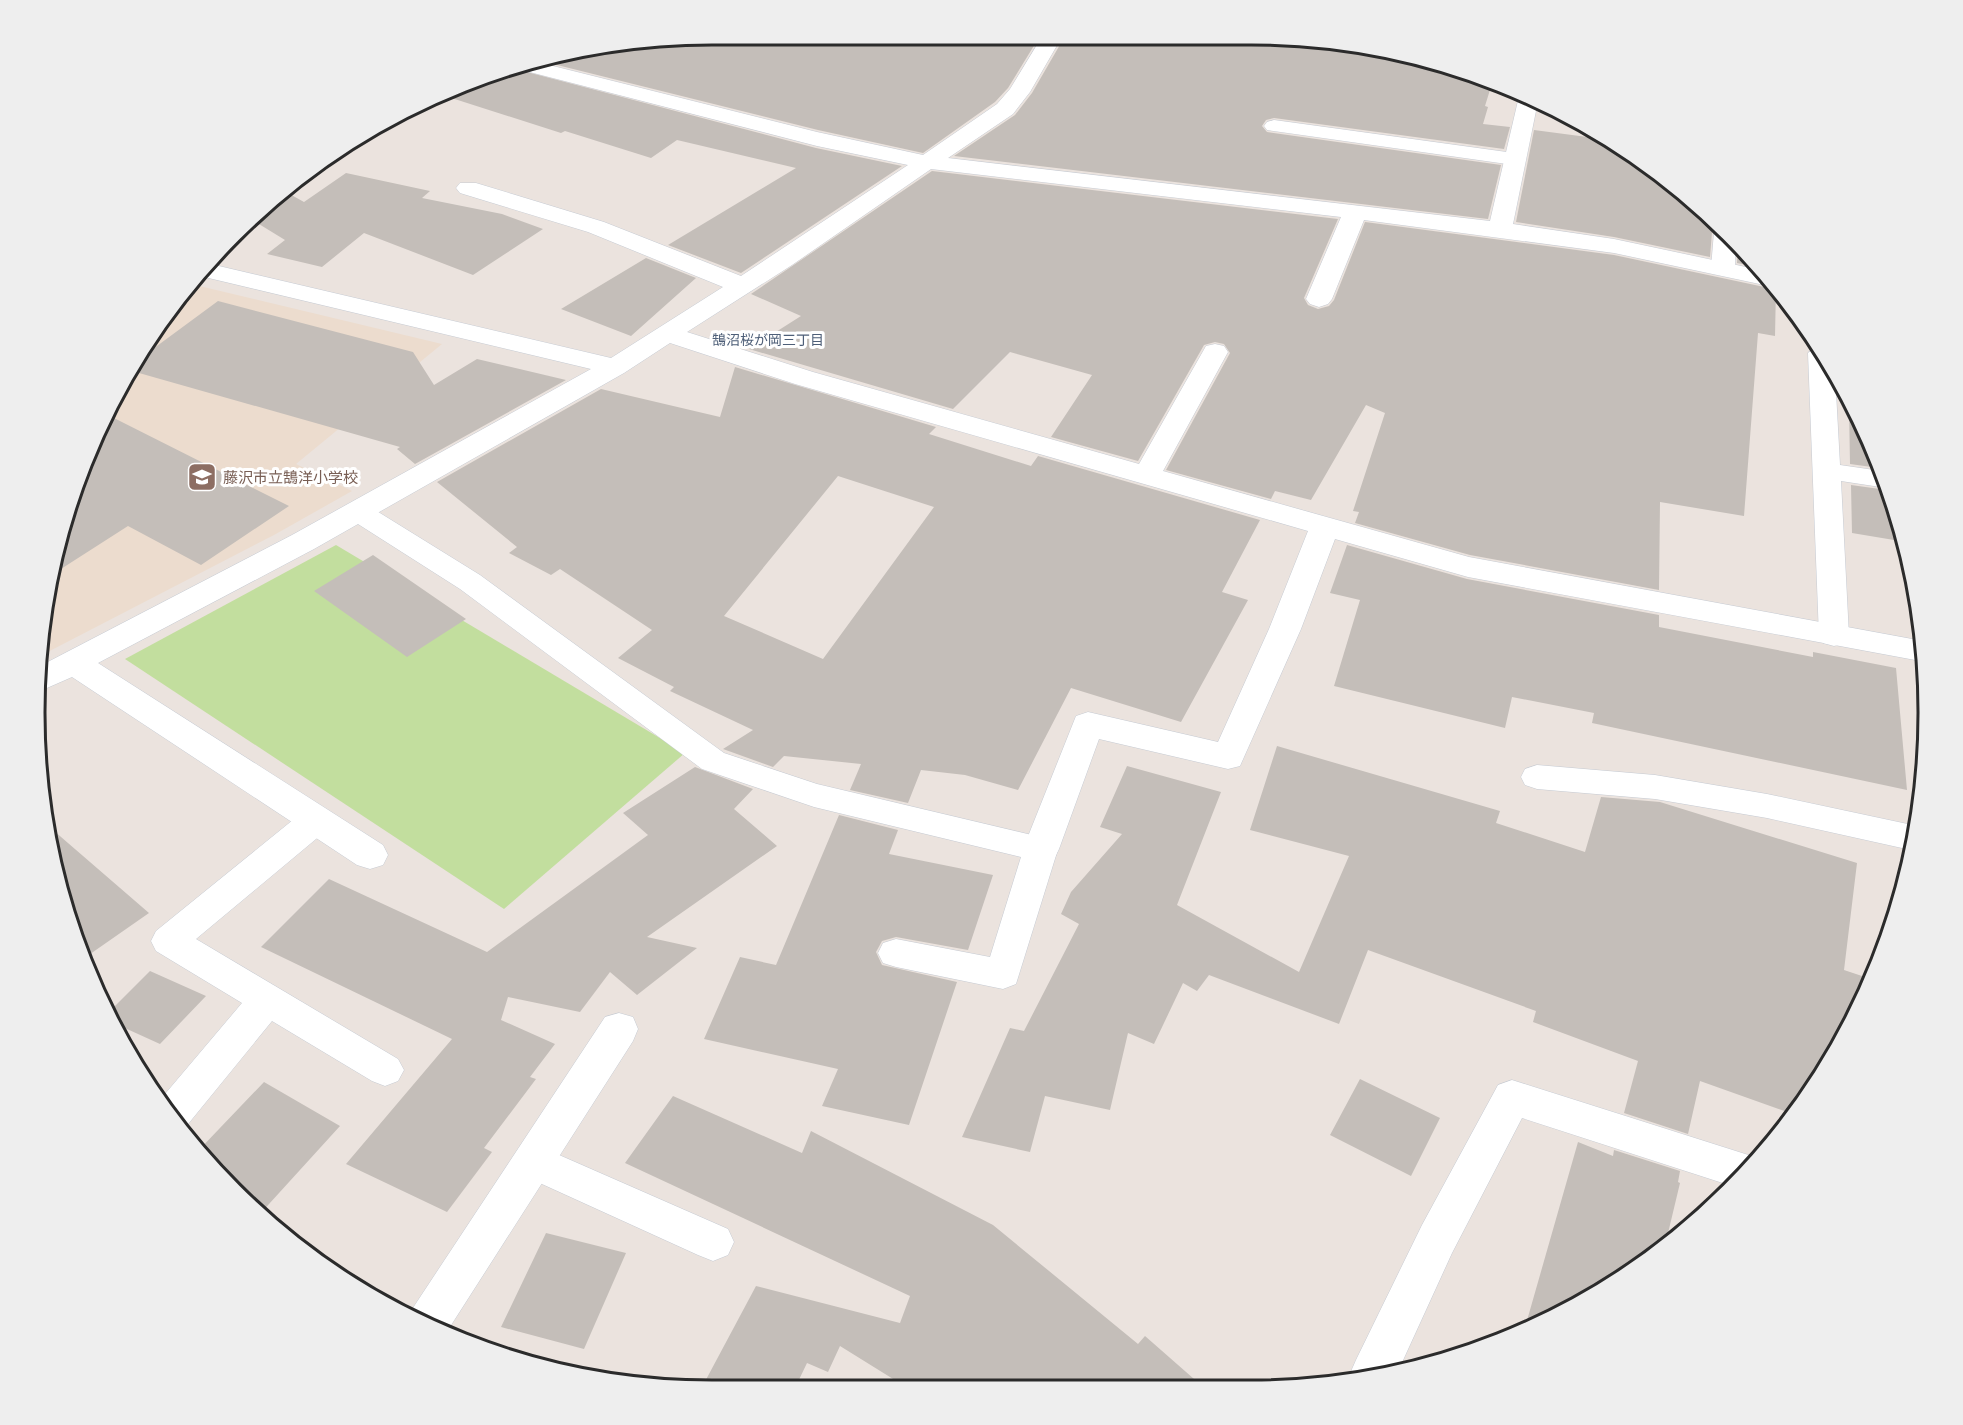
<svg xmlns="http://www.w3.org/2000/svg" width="1963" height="1425" viewBox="0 0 1963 1425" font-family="Arial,'Noto Sans JP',sans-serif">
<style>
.education{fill:#ecdcce}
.green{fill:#c2de9e}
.building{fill:#c4beb9;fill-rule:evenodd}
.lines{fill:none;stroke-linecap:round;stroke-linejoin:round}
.service-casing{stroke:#c6cbd3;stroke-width:1}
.minor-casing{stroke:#c6cbd3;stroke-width:1}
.service{fill:#fff;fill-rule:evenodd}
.minor{fill:#fff;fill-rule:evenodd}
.labels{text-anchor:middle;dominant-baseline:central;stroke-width:6;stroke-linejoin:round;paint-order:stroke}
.far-neighbourhood-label{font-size:14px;fill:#4e5f78;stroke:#fff}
.education-label{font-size:15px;fill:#785e54;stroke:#fff;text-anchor:start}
.rim{fill:none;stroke:#2b2b2b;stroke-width:3}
</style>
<rect width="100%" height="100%" fill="#ebe3de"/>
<path class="education" d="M 191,284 L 442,344 L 296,464 L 352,491 L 274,535 L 40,656 L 40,624 L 58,537 L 104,413 Z"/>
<path class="green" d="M 336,545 L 685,753 L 504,909 L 125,659 Z"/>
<path class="building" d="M 712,34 L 1006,34 L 1038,39 L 1008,88 L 995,102 L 923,153 L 818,130 L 533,59 Z
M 1122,34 L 1224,34 L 1315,47 L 1316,43 L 1438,62 L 1493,80 L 1485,106 L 1488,107 L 1483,124 L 1510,127 L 1504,149 L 1274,118 L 1266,120 L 1262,126 L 1267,132 L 1501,165 L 1488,219 L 954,156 L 1015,115 L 1032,93 L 1061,43 L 1079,45 L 1081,41 L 1115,46 Z
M 508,67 L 816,148 L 902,166 L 741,273 L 668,245 L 796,168 L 677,140 L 651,158 L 565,131 L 561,133 L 439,94 Z
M 1534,130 L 1610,140 L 1627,149 L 1698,203 L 1718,225 L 1712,232 L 1710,257 L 1614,237 L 1516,222 Z
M 932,171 L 1338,219 L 1304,298 L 1308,305 L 1318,309 L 1329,306 L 1334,300 L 1365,222 L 1614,255 L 1769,288 L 1776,287 L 1775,336 L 1758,333 L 1744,516 L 1660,502 L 1659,590 L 1470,555 L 1355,523 L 1359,512 L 1353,511 L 1385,413 L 1366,405 L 1311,500 L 1275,491 L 1271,499 L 1166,470 L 1230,353 L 1224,344 L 1215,342 L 1204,345 L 1138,461 L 1051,437 L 1092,375 L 1010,352 L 953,409 L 749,349 L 801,316 L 751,294 Z
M 346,173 L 430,191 L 422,198 L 502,214 L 543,229 L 473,275 L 364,233 L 322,267 L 267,254 L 285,240 L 254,221 L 286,192 L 304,202 Z
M 1738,246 L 1758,267 L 1737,263 Z
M 646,258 L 696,278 L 631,336 L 561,309 Z
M 218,301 L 413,352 L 434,385 L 477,359 L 566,380 L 415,464 L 397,449 L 400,447 L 132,371 L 142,357 Z
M 735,367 L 936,427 L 929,434 L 1031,466 L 1038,456 L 1260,520 L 1222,592 L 1248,600 L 1181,722 L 1071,688 L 1018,790 L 965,775 L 921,770 L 908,803 L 850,790 L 861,764 L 784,756 L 773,767 L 723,749 L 753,730 L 670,691 L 674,687 L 618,658 L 652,630 L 560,569 L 551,575 L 509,553 L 517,547 L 437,482 L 601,389 L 720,417 ZM 838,476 L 934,507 L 823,659 L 724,616 Z
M 1854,406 L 1858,412 L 1879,468 L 1850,464 L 1849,407 Z
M 104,413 L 289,506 L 201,565 L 128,526 L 50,576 L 58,537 Z
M 1851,485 L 1887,490 L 1906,542 L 1852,533 Z
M 1347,545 L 1467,579 L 1659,615 L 1659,627 L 1813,657 L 1813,652 L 1896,668 L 1907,790 L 1592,723 L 1594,713 L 1512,697 L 1505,728 L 1334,686 L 1360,600 L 1330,593 Z
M 373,555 L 466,619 L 407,657 L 314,591 Z
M 1277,746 L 1500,811 L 1496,823 L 1585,852 L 1601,797 L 1660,802 L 1857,863 L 1844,970 L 1871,979 L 1838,1051 L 1793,1114 L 1700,1081 L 1688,1134 L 1624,1113 L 1638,1061 L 1533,1022 L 1536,1011 L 1368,950 L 1339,1024 L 1209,975 L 1197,991 L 1183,983 L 1154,1044 L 1128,1033 L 1110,1110 L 1045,1096 L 1030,1152 L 962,1137 L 1010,1028 L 1024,1031 L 1079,924 L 1061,914 L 1071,892 L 1122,834 L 1100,827 L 1127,766 L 1221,792 L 1177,905 L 1299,972 L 1349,856 L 1250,830 Z
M 695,767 L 753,789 L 734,809 L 777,846 L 647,937 L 697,948 L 637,995 L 610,972 L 580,1012 L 508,997 L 501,1020 L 555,1044 L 530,1077 L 536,1079 L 484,1148 L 492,1152 L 447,1212 L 346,1164 L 452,1039 L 261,947 L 329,879 L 487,952 L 648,835 L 623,813 Z
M 839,815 L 898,830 L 889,854 L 993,875 L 968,950 L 896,937 L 882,941 L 876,952 L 882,965 L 957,982 L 909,1125 L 822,1106 L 838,1069 L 704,1039 L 740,957 L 776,965 Z
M 46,824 L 149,913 L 83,959 L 73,925 Z
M 150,971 L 206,996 L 160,1044 L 116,1024 L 109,1012 Z
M 1360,1079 L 1440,1118 L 1411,1176 L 1330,1135 Z
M 264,1082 L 340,1126 L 259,1215 L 198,1151 Z
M 673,1096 L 802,1153 L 811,1131 L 993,1225 L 1138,1344 L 1145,1336 L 1202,1386 L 906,1387 L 840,1346 L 828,1372 L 807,1363 L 795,1388 L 701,1389 L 756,1286 L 900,1323 L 910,1296 L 625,1163 Z
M 1578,1142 L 1613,1156 L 1614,1150 L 1680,1171 L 1678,1182 L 1680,1183 L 1664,1250 L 1524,1331 Z
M 546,1233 L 626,1253 L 584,1349 L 501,1327 Z"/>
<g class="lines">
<g class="service-casing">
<path id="service" d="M 1274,120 L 1514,153 L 1522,154 L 1525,159 L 1522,164 L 1514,165 L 1267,130 L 1264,126 L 1267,122 Z
M 1720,226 L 1736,244 L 1735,268 L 1731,273 L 1715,273 L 1711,268 L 1714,232 Z
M 1817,346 L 1835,374 L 1840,465 L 1881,471 L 1887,488 L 1841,481 L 1849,636 L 1845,643 L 1834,646 L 1823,643 L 1819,636 L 1808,353 Z
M 357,502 L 367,505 L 480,575 L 724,753 L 817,784 L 1053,840 L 1058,849 L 1016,984 L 1003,989 L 896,967 L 883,963 L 878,953 L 883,943 L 896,939 L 990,957 L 1021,857 L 814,807 L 702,769 L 460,589 L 347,517 L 343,511 L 347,505 Z
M 1537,765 L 1655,775 L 1767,794 L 1917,826 L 1911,850 L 1767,818 L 1655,799 L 1537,789 L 1525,785 L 1521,777 L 1525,769 Z
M 316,807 L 328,811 L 333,820 L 328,829 L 196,939 L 398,1059 L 404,1070 L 398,1081 L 385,1086 L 372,1081 L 272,1021 L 184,1129 L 179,1130 L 160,1100 L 242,1003 L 156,951 L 151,941 L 156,931 L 304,811 Z
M 534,1144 L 728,1229 L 734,1242 L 728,1255 L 713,1261 L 698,1255 L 520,1174 L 514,1162 L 520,1150 Z"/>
</g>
<g class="minor-casing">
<path id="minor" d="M 1043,35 L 1063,35 L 1030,92 L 1013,114 L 948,158 L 1490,221 L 1520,92 L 1538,101 L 1513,224 L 1614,239 L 1760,270 L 1775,285 L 1769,286 L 1614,253 L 1364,220 L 1332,299 L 1328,304 L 1319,307 L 1310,304 L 1306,299 L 1341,217 L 931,169 L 792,265 L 687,332 L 813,372 L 1139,464 L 1206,346 L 1215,344 L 1224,346 L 1228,352 L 1163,471 L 1469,557 L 1923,641 L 1926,662 L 1468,577 L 1335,539 L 1301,629 L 1240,766 L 1228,769 L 1099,739 L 1059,849 L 1054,859 L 1041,863 L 1028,859 L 1023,849 L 1076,716 L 1088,712 L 1218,742 L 1269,629 L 1308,531 L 795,384 L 670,343 L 624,373 L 314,549 L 98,663 L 383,845 L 388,855 L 383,865 L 370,869 L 357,865 L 72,677 L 40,691 L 40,666 L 292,535 L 591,369 L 196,275 L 206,263 L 611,358 L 723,287 L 588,232 L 460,193 L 456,188 L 460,183 L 476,183 L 604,222 L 741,276 L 908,165 L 817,146 L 510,67 L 529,60 L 817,132 L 923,155 L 997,104 L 1010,89 Z
M 619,1013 L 633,1017 L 638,1029 L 633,1041 L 446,1333 L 407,1317 L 605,1017 Z
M 1512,1080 L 1761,1159 L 1732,1186 L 1522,1118 L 1452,1253 L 1399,1369 L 1352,1381 L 1349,1376 L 1356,1360 L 1422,1225 L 1498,1085 Z"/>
</g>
<use href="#service" class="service"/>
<use href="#minor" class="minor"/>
</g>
<defs>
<g id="school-square" transform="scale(1.5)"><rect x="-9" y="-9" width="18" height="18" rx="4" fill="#8d6e63" stroke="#fff"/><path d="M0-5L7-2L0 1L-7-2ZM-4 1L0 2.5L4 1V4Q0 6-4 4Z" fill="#fff"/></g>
</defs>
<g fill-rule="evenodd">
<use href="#school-square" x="202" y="477"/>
</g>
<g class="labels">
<g class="far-neighbourhood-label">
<text x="768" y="340">鵠沼桜が岡三丁目</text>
</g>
<g class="education-label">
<text x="223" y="477">藤沢市立鵠洋小学校</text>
</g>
</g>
<path d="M0 0H1963V1425H0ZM712 45H1251A667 667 0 0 1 1918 712V713A667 667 0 0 1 1251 1380H712A667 667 0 0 1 45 713V712A667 667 0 0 1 712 45Z" fill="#eee" fill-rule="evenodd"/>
<path class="rim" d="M712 45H1251A667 667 0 0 1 1918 712V713A667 667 0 0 1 1251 1380H712A667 667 0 0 1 45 713V712A667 667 0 0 1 712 45Z"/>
</svg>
